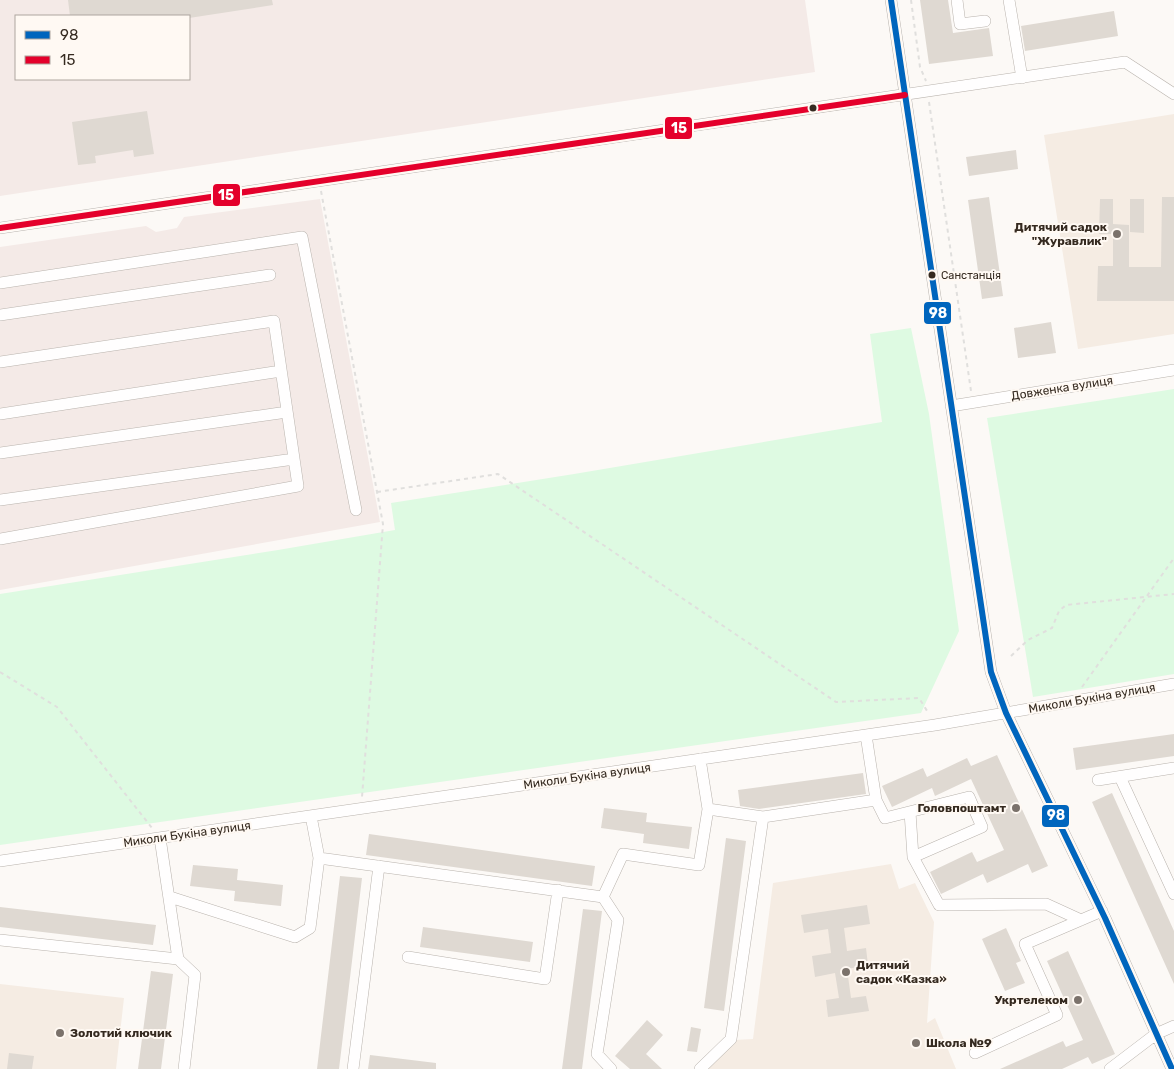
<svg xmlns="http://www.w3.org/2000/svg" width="1174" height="1069" viewBox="0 0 1174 1069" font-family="Rubik,sans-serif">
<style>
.industrial{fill:#f4eae7;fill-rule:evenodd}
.built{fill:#f5ece3}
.green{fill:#defae2}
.building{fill:#dfd9d2}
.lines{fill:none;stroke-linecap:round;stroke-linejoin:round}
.minor-casing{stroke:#b9b3ad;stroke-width:12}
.path{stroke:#e0dfdd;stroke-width:2;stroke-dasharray:4 4;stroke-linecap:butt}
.minor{stroke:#fffefe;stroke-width:11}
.bus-1-casing{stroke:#fff9f3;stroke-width:10}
.bus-2-casing{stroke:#fff9f3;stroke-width:10}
.bus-1{stroke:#0065bd;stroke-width:6}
.bus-2{stroke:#e4002b;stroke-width:6}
.bus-dot{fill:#352a20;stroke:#fff9f3;stroke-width:2}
.poi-dot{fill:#7b726b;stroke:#fff9f3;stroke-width:2}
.labels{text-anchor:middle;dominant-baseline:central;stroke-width:4;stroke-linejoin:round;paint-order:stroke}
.bus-label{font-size:11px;fill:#352a20;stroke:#fff9f3;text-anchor:start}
.poi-label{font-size:12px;font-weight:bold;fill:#352a20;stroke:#fff9f3;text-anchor:end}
.street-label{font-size:12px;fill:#352a20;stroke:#fff9f3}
.line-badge{stroke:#fff9f3;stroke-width:2}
.badge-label{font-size:14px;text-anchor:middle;font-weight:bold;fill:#fff}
</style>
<rect width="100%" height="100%" fill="#fcf9f6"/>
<path class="industrial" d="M 0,0 L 805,0 L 815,72 L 0,196 ZM 16,16 L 189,16 L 189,79 L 16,79 Z
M 320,199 L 380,522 L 0,590 L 0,247 L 146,226 L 156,232 L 177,228 L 184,217 Z"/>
<path class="built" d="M 1174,114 L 1174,334 L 1078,349 L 1044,135 Z
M 891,864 L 899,889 L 915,883 L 934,922 L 927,1023 L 935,1018 L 956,1069 L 704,1069 L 734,1040 L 753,1039 L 773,883 Z
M 0,984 L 124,998 L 116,1069 L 0,1069 Z"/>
<path class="green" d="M 911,328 L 929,414 L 959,631 L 921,713 L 0,845 L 0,594 L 278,550 L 395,530 L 391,503 L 574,474 L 882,422 L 870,334 Z
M 1174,389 L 1174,674 L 1033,697 L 987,418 Z"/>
<path class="building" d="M 68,0 L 272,0 L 273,5 L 189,18 L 189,16 L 70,16 Z
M 920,0 L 948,0 L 953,33 L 989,28 L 993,56 L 929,64 Z
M 1114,11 L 1118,36 L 1025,51 L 1021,26 Z
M 147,111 L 154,154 L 134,157 L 133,150 L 95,156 L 96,163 L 78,165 L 72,122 Z
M 1016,150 L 1018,169 L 969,176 L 966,157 Z
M 989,197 L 1003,296 L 982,299 L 968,200 Z
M 1162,197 L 1174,197 L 1174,301 L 1097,301 L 1098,266 L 1113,266 L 1113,234 L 1099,234 L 1100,199 L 1113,199 L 1113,224 L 1129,225 L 1129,267 L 1161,267 Z
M 1130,199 L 1144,199 L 1144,233 L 1130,232 Z
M 1051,322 L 1056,353 L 1018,358 L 1014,328 Z
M 1174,734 L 1174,756 L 1076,770 L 1073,748 Z
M 997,755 L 1048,866 L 1032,873 L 1028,864 L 987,883 L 983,874 L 941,894 L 930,872 L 972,852 L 977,862 L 1004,850 L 971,779 L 935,796 L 932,788 L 892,807 L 882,786 L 923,768 L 927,777 L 967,758 L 971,766 Z
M 863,773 L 866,794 L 759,809 L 740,806 L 738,790 Z
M 1112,793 L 1174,931 L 1174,984 L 1092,802 Z
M 604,808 L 647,813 L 646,822 L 692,827 L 689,849 L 643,843 L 644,834 L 601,828 Z
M 369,834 L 595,866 L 592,886 L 366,855 Z
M 726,838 L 746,841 L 724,1011 L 704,1008 Z
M 193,865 L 238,869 L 237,880 L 283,885 L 281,906 L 234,901 L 235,891 L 190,886 Z
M 340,876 L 362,878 L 339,1069 L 317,1069 Z
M 867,905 L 870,924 L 844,928 L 847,951 L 866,948 L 868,965 L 847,969 L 851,998 L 866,996 L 869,1011 L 828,1017 L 826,1000 L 839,998 L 835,973 L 815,977 L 812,956 L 831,953 L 828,929 L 804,933 L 801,915 Z
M 0,907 L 156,925 L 153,945 L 0,927 Z
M 583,909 L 602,911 L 582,1069 L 562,1069 Z
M 423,927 L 533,942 L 530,962 L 420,947 Z
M 1006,928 L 1021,961 L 1016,963 L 1025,983 L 1005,991 L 982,939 Z
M 1068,951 L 1115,1054 L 1092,1064 L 1088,1057 L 1062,1069 L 1000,1069 L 1063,1041 L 1066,1047 L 1083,1040 L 1047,961 Z
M 151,971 L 173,974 L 161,1069 L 138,1069 Z
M 647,1020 L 663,1035 L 646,1054 L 662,1069 L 630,1069 L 615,1056 Z
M 691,1027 L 701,1029 L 697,1052 L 687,1051 Z
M 9,1053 L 34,1056 L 32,1069 L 7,1069 Z
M 370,1055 L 436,1063 L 436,1069 L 368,1069 Z"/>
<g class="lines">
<g class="minor-casing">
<path id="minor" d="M 891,0 L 991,672 L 1006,713 L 1105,918 L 1172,1069
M 957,0 L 960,24 L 985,21
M 1009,0 L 1022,78
M 0,228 L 1125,62 L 1174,94
M 0,283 L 302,237 L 356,510
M 0,315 L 270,275
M 0,362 L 274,321 L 298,486 L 0,539
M 951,406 L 1174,370
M 0,414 L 281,371
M 0,453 L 287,412
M 0,500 L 294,459
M 866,735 L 876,800 L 885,818 L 969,797 L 982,827 L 913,857
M 1120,777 L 1174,894
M 1098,780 L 1174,768
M 708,809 L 763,817 L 876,800
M 910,812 L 913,857 L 939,905 L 1046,904 L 1081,920
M 160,838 L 178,959
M 319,858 L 603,897 L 618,920 L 597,1054 L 611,1069
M 0,861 L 935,725 L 1174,684
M 170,897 L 295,937 L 310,928 L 319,858 L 311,816
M 603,897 L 623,854 L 699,865 L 708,809 L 700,759
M 0,940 L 178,959 L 195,975 L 184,1069
M 408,957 L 545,979 L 558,890
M 975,1053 L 1057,1015 L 1025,944 L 1102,911
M 353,1069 L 379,866
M 700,1069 L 731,1039 L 763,817
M 1110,1069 L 1156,1034 L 1174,1026"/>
</g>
<path class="path" d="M 911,0 L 920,67 L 926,81
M 929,102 L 971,391
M 321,191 L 383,524 L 362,797
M 377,492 L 498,474 L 836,702 L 919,698 L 929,714
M 1011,656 L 1028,640 L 1052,628 L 1059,611 L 1066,605 L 1174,594
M 0,672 L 57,707 L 152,828
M 1082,687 L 1174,558"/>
<use href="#minor" class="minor"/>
<g class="bus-1-casing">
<path id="bus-1" d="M 891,0 L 991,672 L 1006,713 L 1105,918 L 1172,1069"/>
</g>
<g class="bus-2-casing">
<path id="bus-2" d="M 0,228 L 905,95"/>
</g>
<use href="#bus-1" class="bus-1"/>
<use href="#bus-2" class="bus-2"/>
</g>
<g class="bus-dot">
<circle cx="813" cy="108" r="4.5"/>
<circle cx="932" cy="275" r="4.5"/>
</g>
<g class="poi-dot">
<circle cx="1117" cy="234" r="5"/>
<circle cx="1016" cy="808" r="5"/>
<circle cx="846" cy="972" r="5"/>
<circle cx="1078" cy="1000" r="5"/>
<circle cx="60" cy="1033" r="5"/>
<circle cx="916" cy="1043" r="5"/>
</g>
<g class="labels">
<g class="bus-label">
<text x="941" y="275">Санстанція</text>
</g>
<g class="poi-label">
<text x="1107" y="227">Дитячий садок<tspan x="1107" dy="14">"Журавлик"</tspan></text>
<text x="1006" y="808">Головпоштамт</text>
<text x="856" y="965" text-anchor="start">Дитячий<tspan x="856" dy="14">садок «Казка»</tspan></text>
<text x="1068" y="1000">Укртелеком</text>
<text x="70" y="1033" text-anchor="start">Золотий ключик</text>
<text x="926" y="1043" text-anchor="start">Школа №9</text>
</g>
<g class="street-label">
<text transform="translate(1062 388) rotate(-9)">Довженка вулиця</text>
<text transform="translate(1092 698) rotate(-10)">Миколи Букіна вулиця</text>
<text transform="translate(587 776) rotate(-8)">Миколи Букіна вулиця</text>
<text transform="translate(187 834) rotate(-8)">Миколи Букіна вулиця</text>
</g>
</g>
<g class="line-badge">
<rect x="664" y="116" width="29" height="24" rx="5" fill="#e4002b"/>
<rect x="212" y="183" width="29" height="24" rx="5" fill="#e4002b"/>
<rect x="923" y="301" width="29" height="24" rx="5" fill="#0065bd"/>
<rect x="1041" y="804" width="29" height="24" rx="5" fill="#0065bd"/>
</g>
<g class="badge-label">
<text x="679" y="133">15</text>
<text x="226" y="200">15</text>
<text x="938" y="318">98</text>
<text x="1056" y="820">98</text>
</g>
<rect x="15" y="15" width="175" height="65" fill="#fff9f3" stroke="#aea69f"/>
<rect x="25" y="31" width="25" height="8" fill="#0065bd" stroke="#aea69f"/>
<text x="60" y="40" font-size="15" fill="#352a20">98</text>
<rect x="25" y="56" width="25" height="8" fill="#e4002b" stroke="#aea69f"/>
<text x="60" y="65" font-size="15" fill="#352a20">15</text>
</svg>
